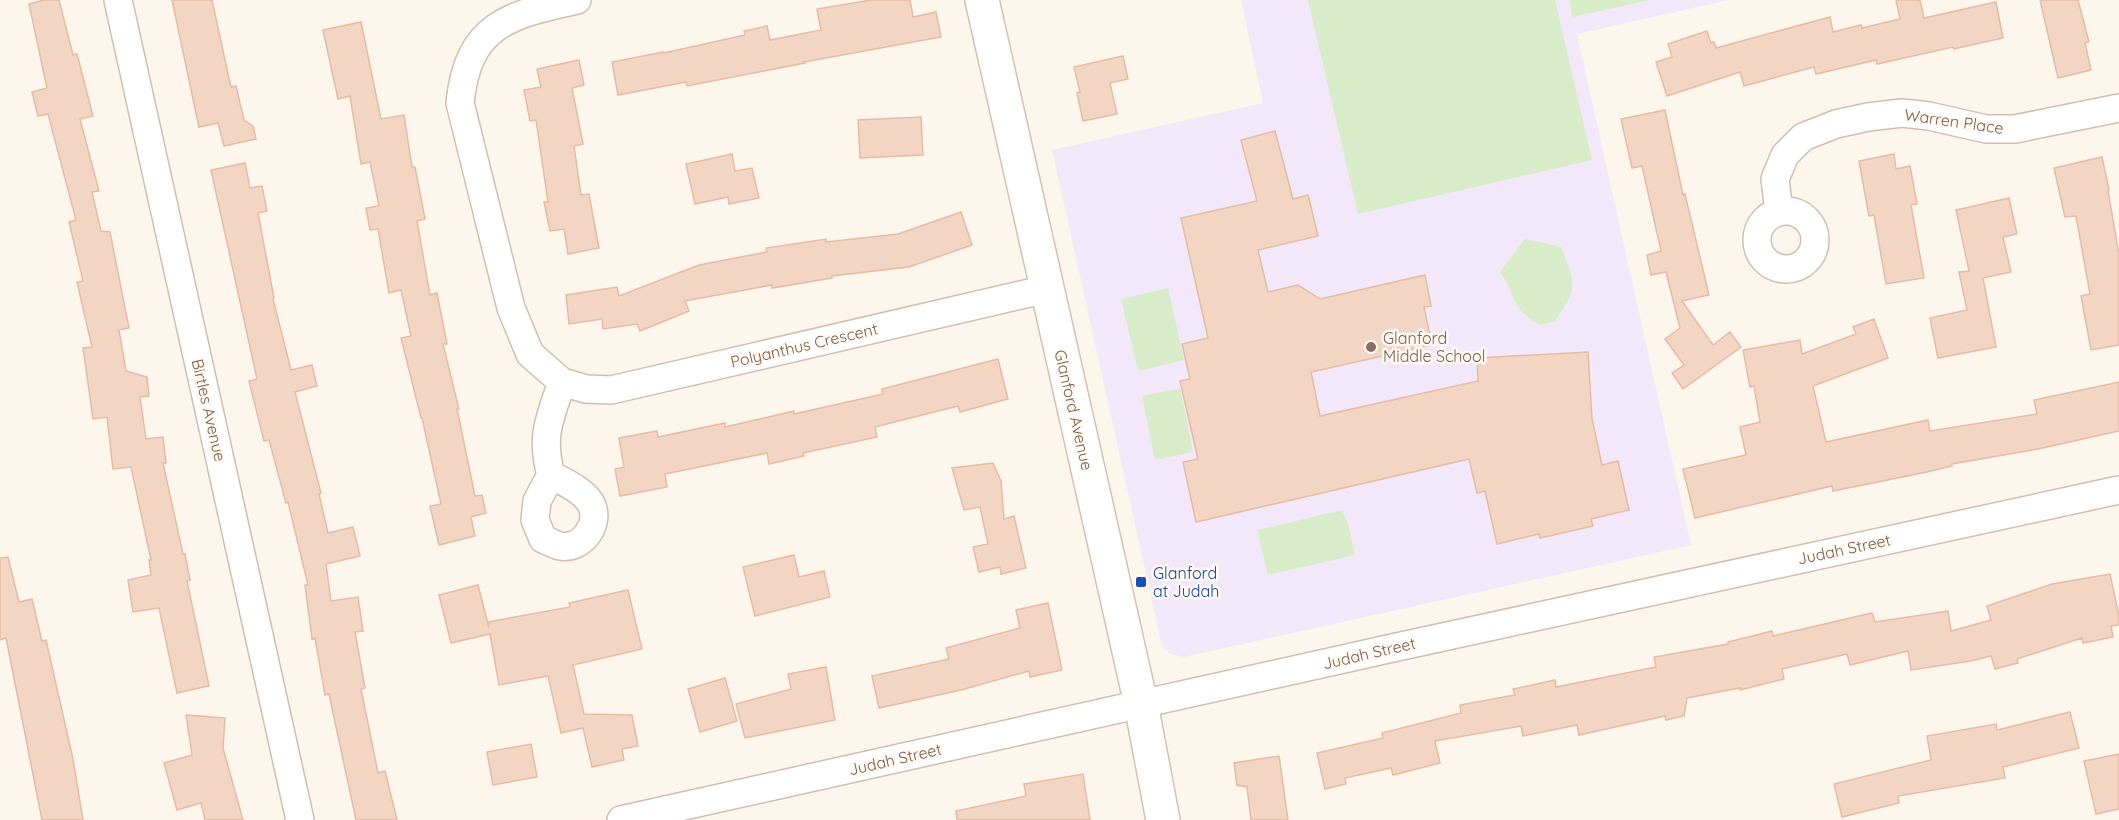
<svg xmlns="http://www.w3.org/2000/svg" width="2119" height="820" viewBox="0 0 2119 820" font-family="Quicksand,sans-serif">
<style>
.education{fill:#f3e8fa}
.green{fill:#d8ecc9}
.building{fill:#f3d5c3;stroke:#e6bba3;stroke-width:1.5}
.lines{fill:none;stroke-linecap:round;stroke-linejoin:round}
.street-casing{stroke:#d1beb0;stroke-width:30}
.secondary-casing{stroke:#d6c0b0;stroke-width:36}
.street{stroke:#fff;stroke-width:27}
.secondary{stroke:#fff;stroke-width:33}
.education-dot{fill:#8d6e63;stroke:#fffaf3;stroke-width:2}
.transit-dot{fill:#1a4fb4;stroke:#fffaf3;stroke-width:2}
.labels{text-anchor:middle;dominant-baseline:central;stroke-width:5;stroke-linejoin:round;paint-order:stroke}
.street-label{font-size:16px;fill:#7a5c4d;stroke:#fffaf3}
.education-label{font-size:16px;fill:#785e54;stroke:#fffaf3;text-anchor:start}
.transit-label{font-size:16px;fill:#164399;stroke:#fffaf3;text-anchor:start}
</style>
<rect width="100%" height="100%" fill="#fdf6ec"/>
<path class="education" d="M 1241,0 L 1728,0 L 1577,34 L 1691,545 L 1184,657 L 1170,654 L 1162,646 L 1052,150 L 1263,103 Z"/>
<path class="green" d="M 1308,0 L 1555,0 L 1592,160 L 1358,214 Z
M 1569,0 L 1650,0 L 1572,17 Z
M 1525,239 L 1561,247 C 1575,283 1579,287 1555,321 L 1540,325 C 1508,306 1518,297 1500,272 Z
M 1168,288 L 1184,360 L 1138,371 L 1121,299 Z
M 1180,388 L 1193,452 L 1155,460 L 1142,396 Z
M 1342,510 L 1348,524 L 1355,555 L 1268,575 L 1257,530 Z"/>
<path class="building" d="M 44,0 L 59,0 L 73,55 L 77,54 L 93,116 L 80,119 L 99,191 L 92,192 L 101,231 L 110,232 L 129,328 L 119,330 L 126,371 L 147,377 L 149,396 L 140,397 L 146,439 L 163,437 L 166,463 L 163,463 L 183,554 L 185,554 L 190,580 L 187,581 L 209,686 L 177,693 L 159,608 L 133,612 L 128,580 L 151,575 L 149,560 L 151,560 L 131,467 L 113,469 L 107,417 L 93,419 L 83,348 L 92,347 L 77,282 L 83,281 L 69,222 L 76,220 L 48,114 L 38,116 L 32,92 L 47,88 L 29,4 Z
M 172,0 L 212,0 L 231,87 L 236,86 L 244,120 L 253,126 L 256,139 L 224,146 L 218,123 L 199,127 Z
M 871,0 L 910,0 L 913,17 L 936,12 L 941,37 L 804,62 L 805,63 L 687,86 L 686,82 L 618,95 L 612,62 L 663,52 L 664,53 L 745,35 L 744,31 L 767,26 L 770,40 L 821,30 L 817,9 Z
M 1896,0 L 1920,0 L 1924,18 L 1996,2 L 2003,38 L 1954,49 L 1953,47 L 1877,64 L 1876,60 L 1816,74 L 1814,67 L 1744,86 L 1740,72 L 1667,96 L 1656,62 L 1672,57 L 1668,44 L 1707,31 L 1711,43 L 1714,42 L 1716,48 L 1830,17 L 1833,32 L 1861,25 L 1862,28 L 1900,19 Z
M 2040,0 L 2078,0 L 2089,42 L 2085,43 L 2091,70 L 2058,78 Z
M 361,22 L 381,119 L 404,115 L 412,167 L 415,167 L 425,219 L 417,221 L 430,295 L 437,293 L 447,344 L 443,344 L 459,409 L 457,409 L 475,496 L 482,495 L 486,513 L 471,517 L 475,536 L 439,545 L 430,506 L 441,504 L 422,418 L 421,418 L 401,338 L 411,336 L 401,290 L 389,293 L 378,229 L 370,230 L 366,208 L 379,206 L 370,162 L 361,164 L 350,96 L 338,99 L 323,30 Z
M 1123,56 L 1128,79 L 1110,83 L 1117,114 L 1083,121 L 1077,93 L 1080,92 L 1074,67 Z
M 579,60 L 584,85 L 572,88 L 583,144 L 574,146 L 581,195 L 589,194 L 599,248 L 568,254 L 564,229 L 550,231 L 544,202 L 548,202 L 536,120 L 530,121 L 524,90 L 541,87 L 537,69 Z
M 1665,110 L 1683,195 L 1685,194 L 1709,295 L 1682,301 L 1713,345 L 1730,332 L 1741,347 L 1683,389 L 1672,373 L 1684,365 L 1665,339 L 1680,328 L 1666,272 L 1651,275 L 1647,255 L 1661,251 L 1642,166 L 1632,168 L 1621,119 Z
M 921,117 L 923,155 L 860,158 L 858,120 Z
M 1275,131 L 1293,199 L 1308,195 L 1318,236 L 1258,250 L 1268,292 L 1298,285 L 1320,299 L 1425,275 L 1431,306 L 1424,307 L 1432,345 L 1311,372 L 1320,416 L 1478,381 L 1477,358 L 1588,352 L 1592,419 L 1602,465 L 1618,461 L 1629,510 L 1591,519 L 1593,526 L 1540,538 L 1539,534 L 1497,544 L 1485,491 L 1477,493 L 1469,459 L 1196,522 L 1183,462 L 1198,459 L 1180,381 L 1190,379 L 1182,344 L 1208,338 L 1181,218 L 1257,201 L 1241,140 Z
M 732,154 L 735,171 L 752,168 L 759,198 L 729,204 L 728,197 L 695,204 L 686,164 Z
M 1894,154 L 1896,169 L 1910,166 L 1917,204 L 1911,205 L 1924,278 L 1886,284 L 1874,215 L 1869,216 L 1859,161 Z
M 2102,157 L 2109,190 L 2108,191 L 2119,254 L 2119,345 L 2091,350 L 2081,296 L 2090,294 L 2076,216 L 2065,217 L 2054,168 Z
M 245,163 L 250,188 L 262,186 L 267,211 L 258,213 L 274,298 L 273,299 L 291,370 L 312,365 L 317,386 L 295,392 L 321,493 L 319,494 L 328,533 L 353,527 L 360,556 L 326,564 L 331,601 L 358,597 L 363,631 L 355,632 L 365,688 L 361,689 L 378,773 L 385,771 L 397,820 L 356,820 L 329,694 L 325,695 L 315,638 L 312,639 L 305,585 L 308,585 L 288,502 L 286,503 L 269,440 L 264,441 L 249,381 L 257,379 L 211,170 Z
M 2009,198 L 2017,234 L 2003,237 L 2011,272 L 1983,278 L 1996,347 L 1938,358 L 1930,318 L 1967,310 L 1959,272 L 1969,271 L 1956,210 Z
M 961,212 L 972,245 L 909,267 L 832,276 L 832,278 L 772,288 L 772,285 L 685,301 L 689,311 L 640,331 L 637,324 L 603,329 L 602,319 L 569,324 L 566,295 L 617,287 L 619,296 L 699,265 L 767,252 L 766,248 L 826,239 L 826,242 L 898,234 Z
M 1874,319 L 1888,358 L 1813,386 L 1826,442 L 1928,420 L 1930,431 L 2037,414 L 2034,400 L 2119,382 L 2119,431 L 2038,449 L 1952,464 L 1952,466 L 1927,472 L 1833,491 L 1832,486 L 1695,518 L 1683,469 L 1746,455 L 1740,427 L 1760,422 L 1754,386 L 1750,387 L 1743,350 L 1800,340 L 1802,354 L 1856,334 L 1853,327 Z
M 998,359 L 1008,399 L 960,412 L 958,406 L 875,427 L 877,437 L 803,453 L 804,456 L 769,464 L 767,453 L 665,474 L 667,487 L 620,496 L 615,469 L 624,467 L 619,438 L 657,431 L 658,437 L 725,423 L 725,427 L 794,411 L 794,414 L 883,394 L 882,389 Z
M 993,463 L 1001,481 L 1004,519 L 1014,516 L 1026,568 L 1001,574 L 1000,567 L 979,572 L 973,547 L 988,544 L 980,507 L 964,510 L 952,468 Z
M 794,555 L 799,577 L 824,571 L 830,597 L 755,616 L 743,567 Z
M 8,557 L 19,602 L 32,599 L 42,641 L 46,640 L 73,759 L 83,820 L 42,820 L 6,638 L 0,640 L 0,558 Z
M 2110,574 L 2119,616 L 2119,625 L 2111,626 L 2113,637 L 2083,643 L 2082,638 L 2017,659 L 2018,663 L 1995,669 L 1991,656 L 1971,661 L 1911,670 L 1908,651 L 1850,665 L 1847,654 L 1782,669 L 1784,679 L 1740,690 L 1740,688 L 1687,698 L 1684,716 L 1666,720 L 1665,716 L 1579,735 L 1577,725 L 1523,736 L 1521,726 L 1435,741 L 1440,763 L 1393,775 L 1391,768 L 1345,778 L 1346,784 L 1325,789 L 1317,753 L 1383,738 L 1382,733 L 1461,713 L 1460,705 L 1515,695 L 1513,689 L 1555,680 L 1556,687 L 1656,667 L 1654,657 L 1728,644 L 1728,642 L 1772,631 L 1773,636 L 1872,613 L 1875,622 L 1948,611 L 1951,631 L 1991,620 L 1987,606 L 2052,584 Z
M 478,585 L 489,628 L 488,622 L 570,607 L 569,603 L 628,590 L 642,649 L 573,665 L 584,714 L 632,715 L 638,746 L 622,749 L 624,760 L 592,767 L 583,728 L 561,733 L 548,676 L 499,685 L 490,634 L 451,643 L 439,595 Z
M 1048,603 L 1062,670 L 1030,677 L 1029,671 L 961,690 L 879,708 L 872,676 L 949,659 L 946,648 L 1020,628 L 1016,610 Z
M 826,667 L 835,720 L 745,738 L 736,704 L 791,689 L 788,674 Z
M 725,678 L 737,721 L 700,732 L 688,689 Z
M 2070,712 L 2079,748 L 2003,767 L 2005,778 L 1898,796 L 1899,803 L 1842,817 L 1834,784 L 1931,760 L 1927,736 L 1996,724 L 1997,730 Z
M 186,715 L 225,718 L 223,748 L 243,820 L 205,820 L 201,803 L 177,810 L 164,763 L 192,755 Z
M 531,744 L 537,777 L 493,785 L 487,752 Z
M 2119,754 L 2119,809 L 2096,814 L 2084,761 Z
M 1279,756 L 1288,820 L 1251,820 L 1247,787 L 1237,785 L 1234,763 Z
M 1083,774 L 1090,820 L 957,820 L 956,811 L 1026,796 L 1024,784 Z"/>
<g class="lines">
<g class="street-casing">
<path id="street" d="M 118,0 L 300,820
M 577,0 C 509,15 468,24 460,103 L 511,308 L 530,354 L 562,382 L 586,389 L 611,390 L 1047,289
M1757 240a29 29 0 1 1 58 0a29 29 0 1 1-58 0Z
M 1779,212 L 1775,179 L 1785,155 L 1803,137 L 1836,124 L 1868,117 L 1902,113 L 1929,116 L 1986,129 L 2015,129 L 2119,108
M 551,475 C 564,482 581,489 590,502 C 602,521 584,550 560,546 C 555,545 548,541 543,539 L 535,520 L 537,501 L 551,475 C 540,436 550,418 562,382
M 621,820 L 1397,647 L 2119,490"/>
</g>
<g class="secondary-casing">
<path id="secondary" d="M 982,0 L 1141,704 L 1163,820"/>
</g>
<use href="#street" class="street"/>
<use href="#secondary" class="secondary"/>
</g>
<circle class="education-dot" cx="1371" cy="347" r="6"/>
<rect class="transit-dot" x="1135" y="576" width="12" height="12" rx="3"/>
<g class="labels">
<g class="street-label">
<text transform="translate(1954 121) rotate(8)">Warren Place</text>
<text transform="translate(804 345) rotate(-13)">Polyanthus Crescent</text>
<text transform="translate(209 410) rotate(77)">Birtles Avenue</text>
<text transform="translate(1074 410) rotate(77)">Glanford Avenue</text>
<text transform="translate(1844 549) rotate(-12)">Judah Street</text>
<text transform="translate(1369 653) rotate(-13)">Judah Street</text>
<text transform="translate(895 759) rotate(-13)">Judah Street</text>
</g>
<g class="education-label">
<text x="1383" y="338">Glanford<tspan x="1383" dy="18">Middle School</tspan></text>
</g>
<g class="transit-label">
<text x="1153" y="573">Glanford<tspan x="1153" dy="18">at Judah</tspan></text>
</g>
</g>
</svg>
